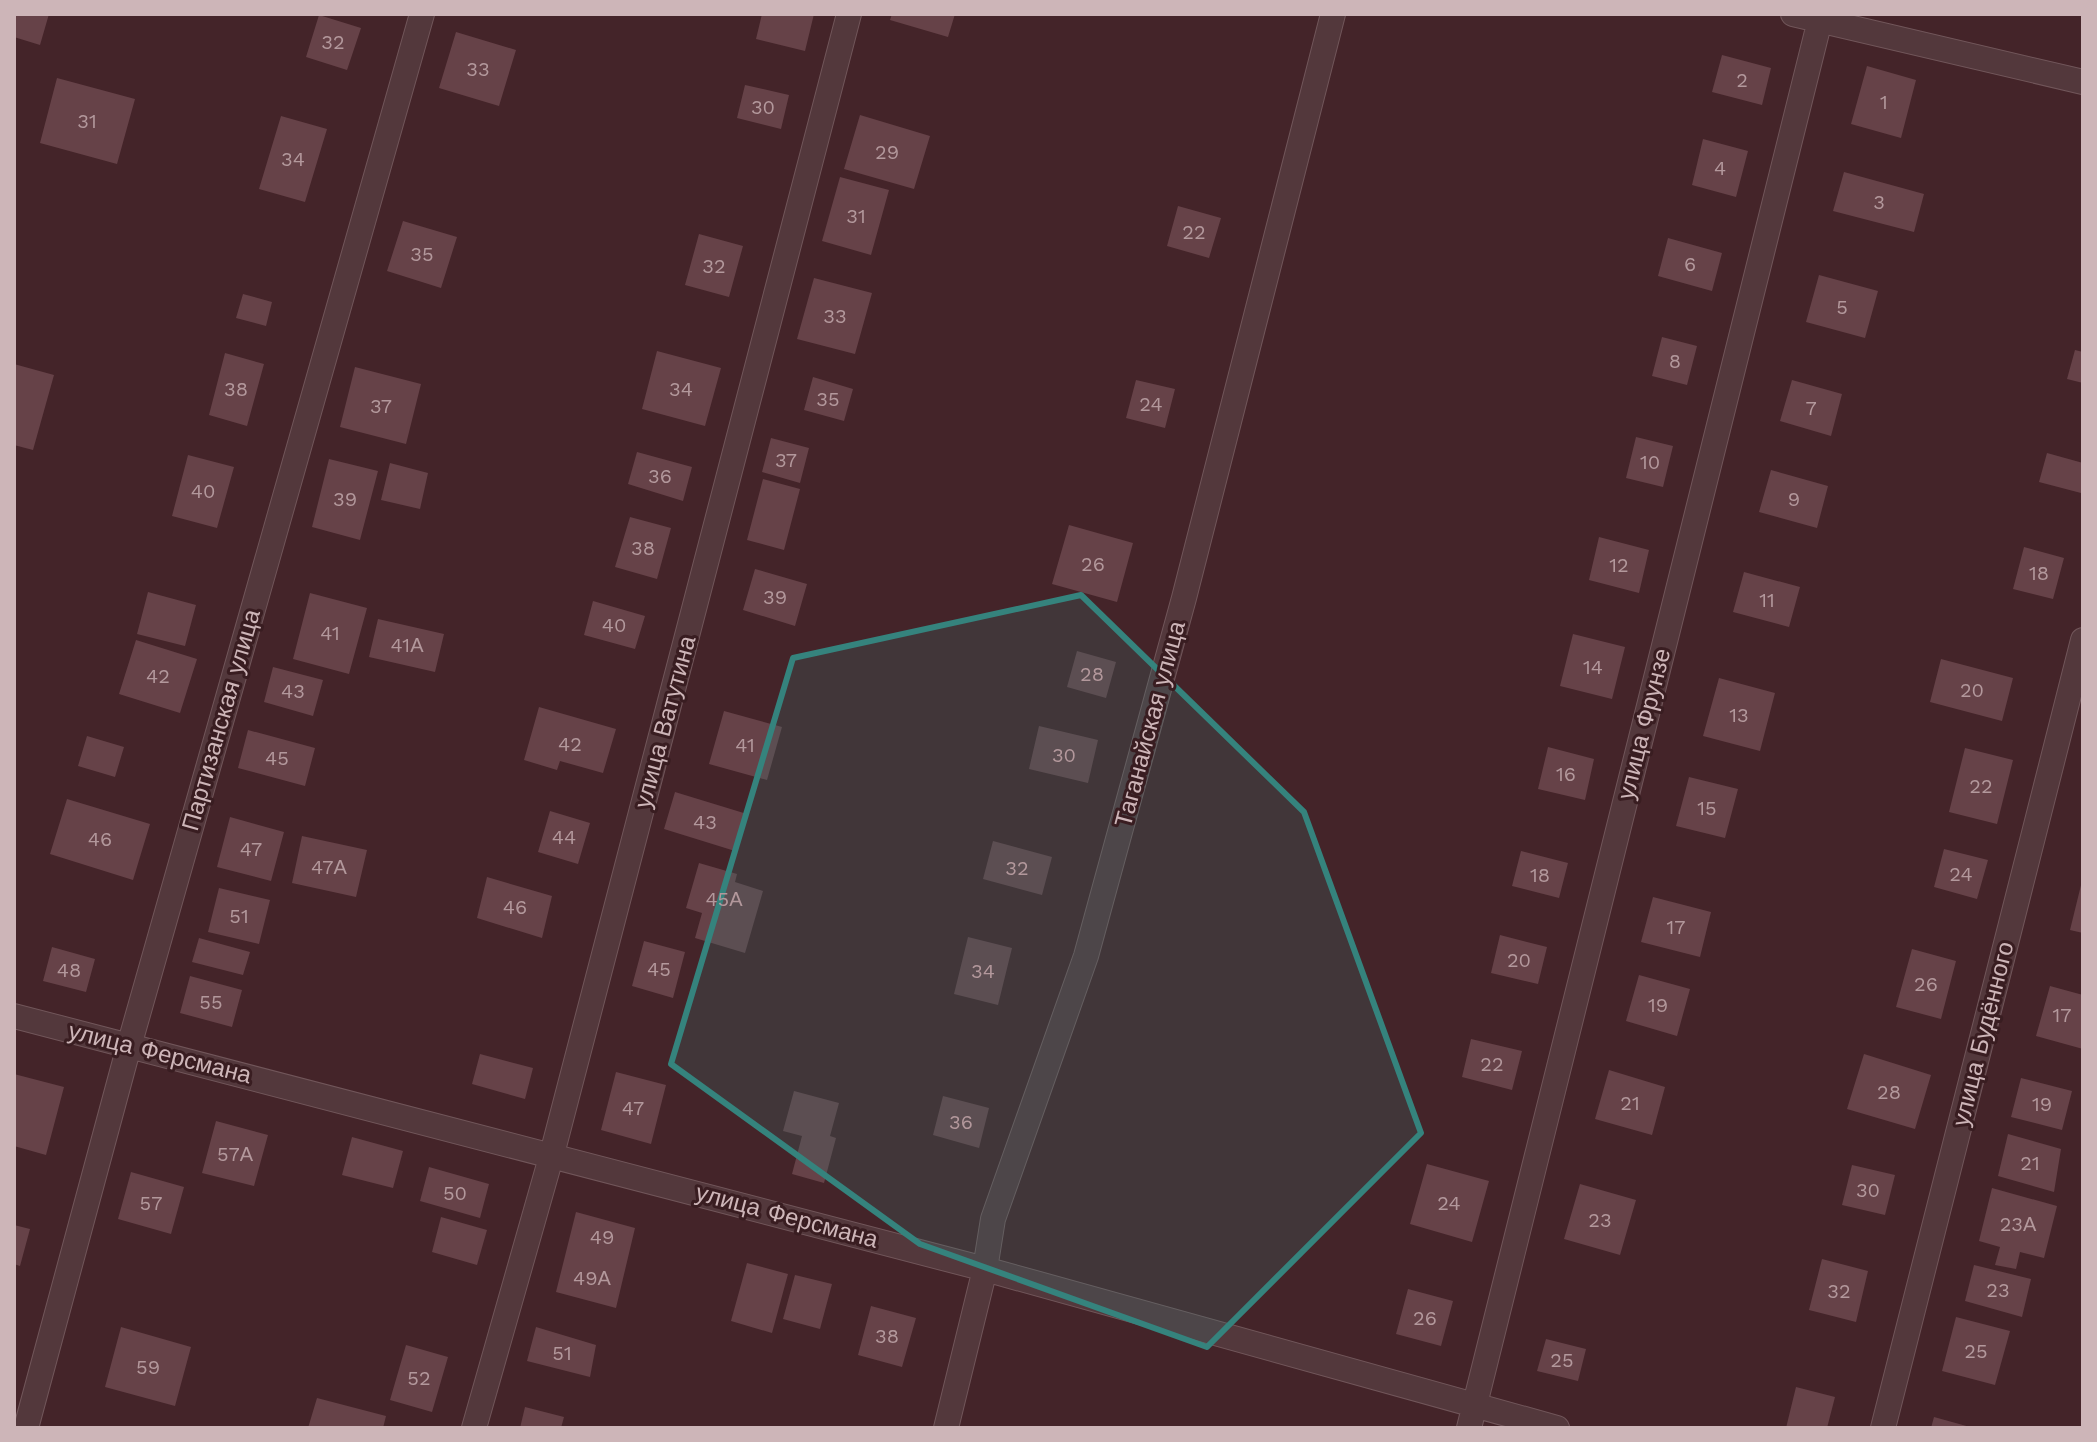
<svg xmlns="http://www.w3.org/2000/svg" width="2097" height="1442" viewBox="0 0 2097 1442" font-family="'Work Sans',sans-serif">
<style>
.building{fill:#664248}
.lines{fill:none;stroke-linecap:round;stroke-linejoin:round}
.minor-casing{stroke:#71565a;stroke-width:26}
.minor{stroke:#53383c;stroke-width:24}
.marked{fill:#35837d;fill-opacity:0.2;stroke:#35837d;stroke-width:6;stroke-linejoin:round}
.labels{text-anchor:middle;dominant-baseline:central;stroke-width:6;stroke-linejoin:round;paint-order:stroke}
.number-label{font-size:20px;fill:#b3989c}
.street-label{font-size:24px;fill:#cdb5b8;stroke:#391d21}
</style>
<rect width="100%" height="100%" fill="#442429"/>
<path class="building" d="M 14,14 L 49,14 L 40,45 L 14,37 Z
M 762,14 L 814,14 L 805,51 L 756,39 Z
M 892,14 L 955,14 L 948,37 L 890,20 Z
M 319,15 L 361,28 L 347,70 L 306,57 Z
M 456,32 L 516,50 L 499,106 L 439,88 Z
M 1722,55 L 1771,68 L 1762,105 L 1712,92 Z
M 1867,66 L 1916,80 L 1901,138 L 1851,124 Z
M 57,78 L 135,99 L 117,164 L 40,143 Z
M 745,85 L 789,95 L 781,129 L 737,118 Z
M 860,115 L 930,136 L 914,189 L 844,169 Z
M 281,116 L 327,129 L 305,202 L 259,189 Z
M 1703,139 L 1748,151 L 1736,197 L 1692,185 Z
M 1844,172 L 1924,194 L 1914,232 L 1833,211 Z
M 840,177 L 889,190 L 871,255 L 822,241 Z
M 1178,206 L 1221,218 L 1209,258 L 1167,246 Z
M 403,221 L 457,237 L 441,288 L 387,271 Z
M 699,234 L 743,246 L 729,297 L 685,285 Z
M 1668,238 L 1722,253 L 1712,291 L 1658,276 Z
M 1819,275 L 1878,291 L 1865,338 L 1806,322 Z
M 814,278 L 872,293 L 855,354 L 797,339 Z
M 243,294 L 272,302 L 266,326 L 236,318 Z
M 1662,337 L 1697,346 L 1687,385 L 1652,376 Z
M 2075,350 L 2083,352 L 2083,383 L 2067,379 Z
M 657,351 L 721,368 L 705,426 L 642,409 Z
M 225,353 L 264,364 L 247,426 L 209,415 Z
M 14,364 L 54,375 L 33,450 L 14,445 Z
M 355,367 L 421,384 L 406,444 L 340,427 Z
M 813,377 L 853,389 L 844,421 L 804,410 Z
M 1136,380 L 1175,389 L 1165,428 L 1126,418 Z
M 1792,380 L 1842,394 L 1831,436 L 1780,421 Z
M 1636,437 L 1673,446 L 1663,487 L 1626,478 Z
M 771,438 L 809,448 L 800,483 L 762,472 Z
M 637,452 L 692,467 L 683,501 L 628,484 Z
M 2047,453 L 2083,463 L 2081,493 L 2039,482 Z
M 188,455 L 234,467 L 217,528 L 172,516 Z
M 329,459 L 378,471 L 360,540 L 312,527 Z
M 390,463 L 428,473 L 420,509 L 381,500 Z
M 1771,470 L 1828,486 L 1817,528 L 1759,512 Z
M 763,479 L 800,489 L 784,550 L 747,540 Z
M 630,517 L 671,528 L 657,579 L 615,567 Z
M 1069,525 L 1133,543 L 1117,602 L 1052,584 Z
M 1599,537 L 1649,550 L 1639,593 L 1589,580 Z
M 2024,547 L 2064,558 L 2053,599 L 2013,589 Z
M 755,569 L 807,584 L 795,626 L 743,610 Z
M 1744,572 L 1800,587 L 1789,627 L 1733,612 Z
M 148,592 L 196,605 L 185,646 L 137,634 Z
M 310,593 L 367,608 L 349,674 L 293,659 Z
M 593,601 L 645,616 L 635,649 L 584,635 Z
M 378,619 L 444,634 L 435,672 L 369,657 Z
M 1573,634 L 1625,647 L 1612,699 L 1560,686 Z
M 136,640 L 197,659 L 180,713 L 119,694 Z
M 1077,651 L 1116,662 L 1106,698 L 1067,687 Z
M 1941,659 L 2013,678 L 2002,721 L 1930,702 Z
M 273,667 L 323,680 L 313,716 L 264,702 Z
M 1719,678 L 1775,693 L 1760,751 L 1703,736 Z
M 539,707 L 616,729 L 603,773 L 560,761 L 557,770 L 524,760 Z
M 724,711 L 782,727 L 767,780 L 709,764 Z
M 1039,726 L 1098,740 L 1088,783 L 1029,769 Z
M 248,730 L 315,748 L 305,786 L 238,768 Z
M 87,736 L 124,747 L 115,777 L 78,766 Z
M 1548,747 L 1594,759 L 1585,800 L 1538,789 Z
M 1965,748 L 2013,760 L 1997,824 L 1949,812 Z
M 1689,777 L 1738,789 L 1725,838 L 1676,826 Z
M 675,792 L 747,814 L 735,851 L 664,829 Z
M 67,799 L 150,824 L 133,880 L 50,854 Z
M 550,811 L 590,823 L 578,864 L 538,852 Z
M 230,817 L 284,832 L 271,881 L 217,867 Z
M 302,836 L 367,850 L 356,897 L 292,883 Z
M 993,841 L 1052,857 L 1042,895 L 983,879 Z
M 1944,849 L 1988,860 L 1977,899 L 1934,887 Z
M 1521,851 L 1568,863 L 1559,898 L 1512,886 Z
M 699,863 L 737,874 L 735,882 L 763,891 L 745,953 L 695,938 L 702,913 L 686,908 Z
M 487,877 L 552,896 L 542,938 L 477,918 Z
M 2082,881 L 2083,881 L 2083,933 L 2070,930 Z
M 219,888 L 270,900 L 259,944 L 208,932 Z
M 1653,897 L 1711,912 L 1700,957 L 1641,942 Z
M 1500,935 L 1547,947 L 1538,984 L 1491,973 Z
M 968,937 L 1012,948 L 998,1005 L 954,994 Z
M 199,938 L 250,952 L 243,975 L 192,962 Z
M 644,941 L 685,952 L 673,998 L 632,986 Z
M 52,947 L 95,959 L 86,992 L 43,981 Z
M 1912,949 L 1956,961 L 1941,1019 L 1896,1007 Z
M 1639,975 L 1690,989 L 1677,1036 L 1626,1021 Z
M 190,976 L 242,990 L 232,1027 L 180,1013 Z
M 2050,986 L 2083,995 L 2083,1049 L 2036,1036 Z
M 1471,1039 L 1522,1051 L 1512,1090 L 1462,1077 Z
M 480,1054 L 533,1068 L 525,1099 L 472,1084 Z
M 1864,1054 L 1931,1075 L 1915,1129 L 1847,1109 Z
M 1609,1070 L 1665,1087 L 1652,1135 L 1595,1119 Z
M 616,1072 L 666,1085 L 651,1144 L 601,1130 Z
M 14,1074 L 64,1087 L 46,1155 L 14,1146 Z
M 2021,1078 L 2072,1091 L 2062,1130 L 2011,1117 Z
M 794,1091 L 839,1103 L 830,1136 L 836,1138 L 824,1183 L 792,1174 L 802,1136 L 783,1131 Z
M 943,1096 L 989,1108 L 979,1148 L 933,1135 Z
M 216,1121 L 268,1135 L 254,1186 L 202,1173 Z
M 2008,1134 L 2061,1149 L 2054,1192 L 1998,1176 Z
M 352,1137 L 403,1151 L 393,1188 L 342,1175 Z
M 1427,1164 L 1489,1181 L 1472,1242 L 1410,1224 Z
M 1852,1165 L 1895,1175 L 1885,1215 L 1842,1205 Z
M 429,1167 L 489,1184 L 480,1218 L 420,1201 Z
M 131,1172 L 184,1187 L 171,1234 L 118,1219 Z
M 1580,1184 L 1636,1200 L 1620,1255 L 1564,1239 Z
M 1992,1188 L 2057,1206 L 2044,1258 L 2020,1252 L 2016,1269 L 1995,1265 L 2000,1247 L 1979,1241 Z
M 576,1212 L 635,1228 L 616,1308 L 556,1292 Z
M 441,1217 L 487,1230 L 477,1265 L 432,1252 Z
M 14,1225 L 30,1229 L 20,1266 L 14,1264 Z
M 1822,1259 L 1868,1271 L 1856,1322 L 1809,1310 Z
M 747,1263 L 788,1274 L 772,1333 L 731,1321 Z
M 1974,1265 L 2031,1279 L 2022,1317 L 1965,1301 Z
M 795,1275 L 832,1284 L 820,1329 L 783,1319 Z
M 1408,1289 L 1453,1301 L 1441,1346 L 1396,1334 Z
M 871,1306 L 916,1318 L 902,1367 L 858,1355 Z
M 1956,1317 L 2010,1331 L 1995,1385 L 1942,1371 Z
M 121,1327 L 191,1347 L 175,1406 L 105,1387 Z
M 536,1327 L 596,1345 L 590,1377 L 527,1361 Z
M 1546,1339 L 1586,1349 L 1578,1381 L 1537,1371 Z
M 406,1345 L 448,1357 L 432,1412 L 390,1400 Z
M 1796,1387 L 1835,1397 L 1827,1428 L 1786,1428 Z
M 317,1398 L 386,1416 L 383,1428 L 308,1428 Z
M 525,1407 L 564,1417 L 561,1428 L 520,1428 Z
M 1934,1417 L 1970,1427 L 1970,1428 L 1931,1428 Z"/>
<g class="lines">
<g class="minor-casing">
<path id="minor" d="M 1793,14 L 2083,82
M 14,1016 L 985,1269 L 1557,1428
M 26,1428 L 129,1046 L 422,14
M 474,1428 L 552,1154 L 849,14
M 946,1428 L 985,1269 L 993,1219 L 1086,956 L 1184,598 L 1333,14
M 1469,1428 L 1820,20
M 1883,1428 L 2083,640"/>
</g>
<use href="#minor" class="minor"/>
</g>
<path class="marked" d="M 1081,595 L 1304,812 L 1421,1133 L 1207,1347 L 920,1244 L 671,1064 L 793,658 Z"/>
<g class="labels">
<g class="number-label">
<text x="333" y="42">32</text>
<text x="478" y="69">33</text>
<text x="1742" y="80">2</text>
<text x="1884" y="102">1</text>
<text x="763" y="107">30</text>
<text x="87" y="121">31</text>
<text x="887" y="152">29</text>
<text x="293" y="159">34</text>
<text x="1720" y="168">4</text>
<text x="1879" y="202">3</text>
<text x="856" y="216">31</text>
<text x="1194" y="232">22</text>
<text x="422" y="254">35</text>
<text x="1690" y="264">6</text>
<text x="714" y="266">32</text>
<text x="1842" y="307">5</text>
<text x="835" y="316">33</text>
<text x="1675" y="361">8</text>
<text x="236" y="389">38</text>
<text x="681" y="389">34</text>
<text x="828" y="399">35</text>
<text x="1151" y="404">24</text>
<text x="381" y="406">37</text>
<text x="1811" y="408">7</text>
<text x="786" y="460">37</text>
<text x="1650" y="462">10</text>
<text x="660" y="476">36</text>
<text x="203" y="491">40</text>
<text x="345" y="499">39</text>
<text x="1794" y="499">9</text>
<text x="643" y="548">38</text>
<text x="1093" y="564">26</text>
<text x="1619" y="565">12</text>
<text x="2039" y="573">18</text>
<text x="775" y="597">39</text>
<text x="1767" y="600">11</text>
<text x="614" y="625">40</text>
<text x="330" y="633">41</text>
<text x="407" y="645">41А</text>
<text x="1593" y="667">14</text>
<text x="1092" y="674">28</text>
<text x="158" y="676">42</text>
<text x="1972" y="690">20</text>
<text x="293" y="691">43</text>
<text x="1739" y="715">13</text>
<text x="570" y="744">42</text>
<text x="745" y="745">41</text>
<text x="1064" y="755">30</text>
<text x="277" y="758">45</text>
<text x="1566" y="774">16</text>
<text x="1981" y="786">22</text>
<text x="1707" y="808">15</text>
<text x="705" y="822">43</text>
<text x="564" y="837">44</text>
<text x="100" y="839">46</text>
<text x="251" y="849">47</text>
<text x="329" y="867">47А</text>
<text x="1017" y="868">32</text>
<text x="1961" y="874">24</text>
<text x="1540" y="875">18</text>
<text x="724" y="899">45А</text>
<text x="515" y="907">46</text>
<text x="239" y="916">51</text>
<text x="1676" y="927">17</text>
<text x="1519" y="960">20</text>
<text x="659" y="969">45</text>
<text x="69" y="970">48</text>
<text x="983" y="971">34</text>
<text x="1926" y="984">26</text>
<text x="211" y="1002">55</text>
<text x="1658" y="1005">19</text>
<text x="2062" y="1015">17</text>
<text x="1492" y="1064">22</text>
<text x="1889" y="1092">28</text>
<text x="1630" y="1103">21</text>
<text x="2042" y="1104">19</text>
<text x="633" y="1108">47</text>
<text x="961" y="1122">36</text>
<text x="235" y="1154">57А</text>
<text x="2030" y="1163">21</text>
<text x="1868" y="1190">30</text>
<text x="455" y="1193">50</text>
<text x="151" y="1203">57</text>
<text x="1449" y="1203">24</text>
<text x="1600" y="1220">23</text>
<text x="2018" y="1224">23А</text>
<text x="602" y="1237">49</text>
<text x="592" y="1278">49А</text>
<text x="1998" y="1290">23</text>
<text x="1839" y="1291">32</text>
<text x="1425" y="1318">26</text>
<text x="887" y="1336">38</text>
<text x="1976" y="1351">25</text>
<text x="562" y="1353">51</text>
<text x="1562" y="1360">25</text>
<text x="148" y="1367">59</text>
<text x="419" y="1378">52</text>
</g>
<g class="street-label">
<text transform="translate(221 720) rotate(-74)">Партизанская улица</text>
<text transform="translate(665 722) rotate(-75)">улица Ватутина</text>
<text transform="translate(1150 724) rotate(-75)">Таганайская улица</text>
<text transform="translate(1644 724) rotate(-76)">улица Фрунзе</text>
<text transform="translate(1983 1034) rotate(-76)">улица Будённого</text>
<text transform="translate(160 1053) rotate(14)">улица Ферсмана</text>
<text transform="translate(787 1216) rotate(15)">улица Ферсмана</text>
</g>
</g>
<rect width="2097" height="1442" fill="none" stroke="#cdb5b8" stroke-width="32"/>
</svg>
